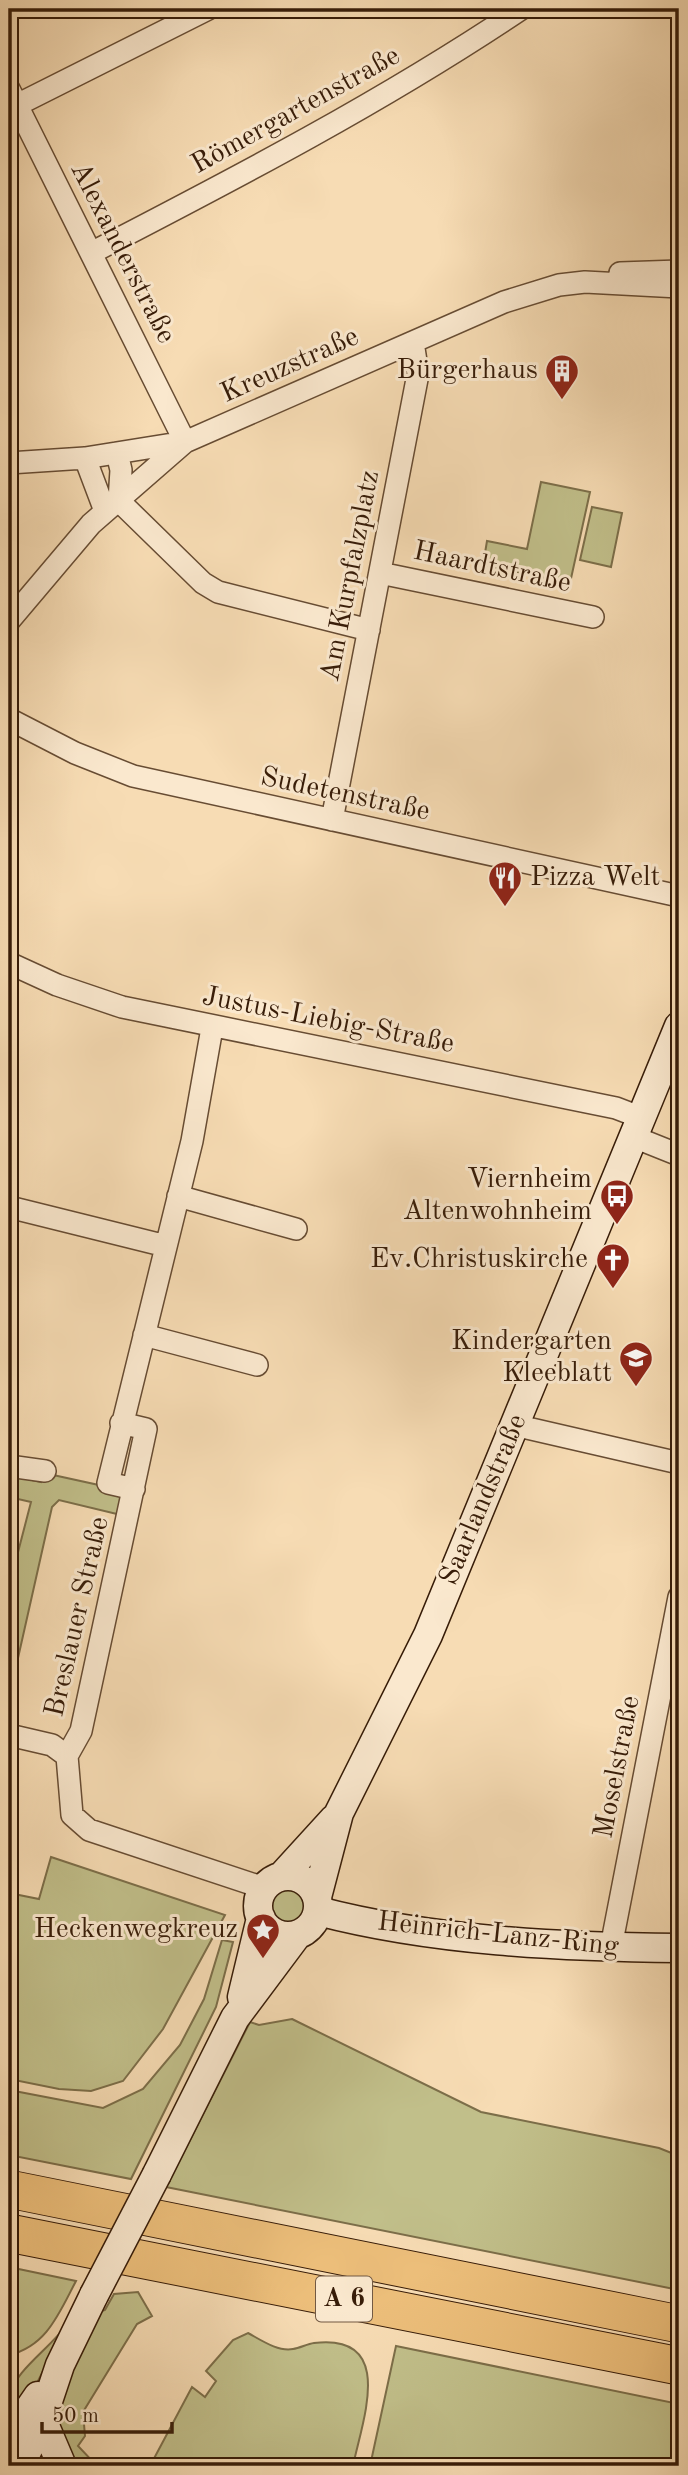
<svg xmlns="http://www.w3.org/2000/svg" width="688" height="2475" viewBox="0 0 688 2475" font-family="'Old Standard TT',serif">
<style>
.green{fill:#c1bf8a;stroke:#7c6e49;stroke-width:2}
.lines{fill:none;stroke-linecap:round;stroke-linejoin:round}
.street-casing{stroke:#674c33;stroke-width:24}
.secondary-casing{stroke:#371c08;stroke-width:31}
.highway-casing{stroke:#371c08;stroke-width:39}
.street{stroke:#fae8ce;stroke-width:21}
.secondary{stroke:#fae8ce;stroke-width:28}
.highway{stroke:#ecbe7a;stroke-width:37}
.secondary-bridge-casing{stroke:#371c08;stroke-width:31;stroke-linecap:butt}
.secondary-bridge{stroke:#fae8ce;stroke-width:28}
.labels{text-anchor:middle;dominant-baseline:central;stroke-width:6;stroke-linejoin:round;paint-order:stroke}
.shield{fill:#fae8ce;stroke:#725943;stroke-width:2}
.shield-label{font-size:26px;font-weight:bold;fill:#371c08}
.street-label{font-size:28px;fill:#371c08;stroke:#fae8ce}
.poi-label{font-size:28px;fill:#371c08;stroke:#fae8ce;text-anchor:end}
</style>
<rect width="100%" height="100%" fill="#f7dcb4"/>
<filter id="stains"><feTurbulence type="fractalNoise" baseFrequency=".00286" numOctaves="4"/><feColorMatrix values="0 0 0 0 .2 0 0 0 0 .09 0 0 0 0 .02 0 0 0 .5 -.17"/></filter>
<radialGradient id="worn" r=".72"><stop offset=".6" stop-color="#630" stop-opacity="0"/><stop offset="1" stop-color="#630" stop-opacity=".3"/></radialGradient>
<path class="green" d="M 541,482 L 590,492 L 570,583 L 483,565 L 487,541 L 527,549 Z
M 592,507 L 622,513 L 611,567 L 580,560 Z
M 44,1473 L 117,1489 L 123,1493 L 121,1515 L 59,1500 L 52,1507 L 9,1698 L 9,1587 L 31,1502 L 9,1497 L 9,1475 L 41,1482 Z
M 51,1857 L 225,1915 L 163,2029 L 123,2081 L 91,2091 L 59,2089 L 9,2079 L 9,1893 L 39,1899 Z
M268 1905a20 20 0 1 1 40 0a20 20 0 1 1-40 0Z
M 222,1940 L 233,1942 L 216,2007 L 131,2179 L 9,2155 L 9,2090 L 103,2108 L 143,2089 L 180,2045 L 204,1999 Z
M 292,2019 L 481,2112 L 659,2148 L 679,2156 L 679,2290 L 166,2187 L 250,2022 L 259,2025 Z
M 9,2267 L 76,2281 C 59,2313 47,2346 9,2355 Z
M 138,2292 L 152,2316 L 137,2324 L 83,2412 L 85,2436 L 78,2446 L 97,2466 L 76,2466 C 33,2424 79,2355 99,2312 L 105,2310 L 114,2294 Z
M 67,2324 L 38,2381 L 9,2424 C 9,2415 7,2404 9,2396 C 15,2370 52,2347 67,2324 Z
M 248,2333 C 261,2340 278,2352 293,2349 C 300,2348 307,2344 314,2343 C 397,2333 362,2421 353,2466 L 150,2466 L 192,2387 L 205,2397 L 216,2381 L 206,2371 L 233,2340 Z
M 396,2346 L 679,2404 L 679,2466 L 370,2466 Z"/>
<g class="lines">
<g class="street-casing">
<path id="street" d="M 9,89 L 185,442
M 17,105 L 208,9
M 91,253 C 238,177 384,101 521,9
M 620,273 L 679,271
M 117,453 L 121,470 L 119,501
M 85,458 L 105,511
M 9,463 L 85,458 L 185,442 L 504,302 L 559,285 L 585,282 L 679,287
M 119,501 L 203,583 L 218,592 L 369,630
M 380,573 L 593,617
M 9,621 L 91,524 L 185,442
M 9,719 L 75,753 L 133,776 L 679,896
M 332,820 L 418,374 L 413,342
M 9,963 L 57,985 L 122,1007 L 616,1108 L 642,1118
M 634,1137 L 679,1155
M 178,1196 L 296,1229
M 9,1207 L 166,1246
M 144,1335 L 257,1365
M 514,1425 L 679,1463
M 9,1466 L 45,1471
M 134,1489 L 108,1483 L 192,1141 L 212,1028
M 9,1735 L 52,1745 L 67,1756 L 72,1815 L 89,1830 L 264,1888
M 67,1756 L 81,1731 L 146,1429 L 121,1423
M 611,1947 L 679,1597"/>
</g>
<g class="secondary-casing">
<path id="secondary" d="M258 1906a30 30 0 1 1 60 0a30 30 0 1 1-60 0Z
M 282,1876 L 334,1819
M 317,1897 L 339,1813 L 428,1635 L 679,1026
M 318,1911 C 432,1941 562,1947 679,1948
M 242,1997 L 261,1918
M 157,2174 L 235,2018 L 297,1935
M 42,2419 L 62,2466
M 9,2438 L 38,2396
M 20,2466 L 42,2419 L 60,2365 L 94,2295"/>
</g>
<g class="highway-casing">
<path id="highway" d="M 9,2189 L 679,2324
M 9,2233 L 679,2366"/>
</g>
<use href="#street" class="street"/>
<use href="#secondary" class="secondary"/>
<use href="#highway" class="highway"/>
<g class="secondary-bridge-casing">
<path id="secondary-bridge" d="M 94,2295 L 157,2174"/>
</g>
<use href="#secondary-bridge" class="secondary-bridge"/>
</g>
<defs>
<g id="building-pin" transform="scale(1.75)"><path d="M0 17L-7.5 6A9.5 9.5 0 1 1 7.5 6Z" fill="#8f2418" stroke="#fae8ce"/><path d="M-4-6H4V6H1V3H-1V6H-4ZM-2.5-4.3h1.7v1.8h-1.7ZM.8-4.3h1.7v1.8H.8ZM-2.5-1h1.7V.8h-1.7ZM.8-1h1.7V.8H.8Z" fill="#fff"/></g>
<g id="restaurant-pin" transform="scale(1.75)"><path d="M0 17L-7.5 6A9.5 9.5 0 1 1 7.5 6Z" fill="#8f2418" stroke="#fae8ce"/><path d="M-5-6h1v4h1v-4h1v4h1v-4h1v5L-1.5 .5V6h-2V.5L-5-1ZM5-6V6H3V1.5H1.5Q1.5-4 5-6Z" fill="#fff"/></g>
<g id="bus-pin" transform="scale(1.75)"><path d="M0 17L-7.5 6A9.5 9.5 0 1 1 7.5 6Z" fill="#8f2418" stroke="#fae8ce"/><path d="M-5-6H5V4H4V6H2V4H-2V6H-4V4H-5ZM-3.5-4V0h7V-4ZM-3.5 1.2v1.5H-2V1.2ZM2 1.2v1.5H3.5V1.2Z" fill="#fff"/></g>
<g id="church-pin" transform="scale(1.75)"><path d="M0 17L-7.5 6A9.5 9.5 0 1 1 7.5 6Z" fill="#8f2418" stroke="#fae8ce"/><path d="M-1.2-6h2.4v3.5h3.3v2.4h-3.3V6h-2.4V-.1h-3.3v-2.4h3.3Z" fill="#fff"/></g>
<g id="school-pin" transform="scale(1.75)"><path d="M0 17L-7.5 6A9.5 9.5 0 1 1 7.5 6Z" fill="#8f2418" stroke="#fae8ce"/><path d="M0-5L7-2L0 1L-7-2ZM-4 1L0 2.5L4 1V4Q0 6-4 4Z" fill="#fff"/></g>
<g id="sight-pin" transform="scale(1.75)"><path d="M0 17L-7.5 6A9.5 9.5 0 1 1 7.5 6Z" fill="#8f2418" stroke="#fae8ce"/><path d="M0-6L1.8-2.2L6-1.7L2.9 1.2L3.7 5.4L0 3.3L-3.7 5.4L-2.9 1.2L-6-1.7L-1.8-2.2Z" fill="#fff"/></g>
</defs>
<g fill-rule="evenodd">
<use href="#building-pin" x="562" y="371"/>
<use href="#restaurant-pin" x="505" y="878"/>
<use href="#bus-pin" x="617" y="1196"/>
<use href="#church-pin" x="613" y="1260"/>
<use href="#school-pin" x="636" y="1358"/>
<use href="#sight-pin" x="263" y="1930"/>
</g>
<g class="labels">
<rect class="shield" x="316" y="2276.5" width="56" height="45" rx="5"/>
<g class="shield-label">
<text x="344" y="2299">A 6</text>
</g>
<g class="street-label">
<text transform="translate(296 111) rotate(-29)">Römergartenstraße</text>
<text transform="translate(122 253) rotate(63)">Alexanderstraße</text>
<text transform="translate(290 366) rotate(-24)">Kreuzstraße</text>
<text transform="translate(492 568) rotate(12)">Haardtstraße</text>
<text transform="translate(351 576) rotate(-79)">Am Kurpfalzplatz</text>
<text transform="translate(345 795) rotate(12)">Sudetenstraße</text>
<text transform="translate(328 1021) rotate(11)">Justus-Liebig-Straße</text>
<text transform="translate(484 1500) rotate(-67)">Saarlandstraße</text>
<text transform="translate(78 1617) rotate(-77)">Breslauer Straße</text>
<text transform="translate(618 1767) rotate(-79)">Moselstraße</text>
<text transform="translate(498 1935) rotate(6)">Heinrich-Lanz-Ring</text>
</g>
<g class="poi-label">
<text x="538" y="371">Bürgerhaus</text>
<text x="530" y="878" text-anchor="start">Pizza Welt</text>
<text x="592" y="1180">Viernheim<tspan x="592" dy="32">Altenwohnheim</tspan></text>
<text x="588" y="1260">Ev.Christuskirche</text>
<text x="612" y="1342">Kindergarten<tspan x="612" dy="32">Kleeblatt</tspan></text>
<text x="238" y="1930">Heckenwegkreuz</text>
</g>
</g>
<rect width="688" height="2475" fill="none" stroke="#f7dcb4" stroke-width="35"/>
<rect x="10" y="10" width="667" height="2454" fill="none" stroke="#371c08" stroke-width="3.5"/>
<rect x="18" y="18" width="653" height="2440" fill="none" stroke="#371c08" stroke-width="2"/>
<path d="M42 2422v10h130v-10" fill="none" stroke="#371c08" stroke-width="3.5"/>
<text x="52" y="2422" font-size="21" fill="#371c08" stroke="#fae8ce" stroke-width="5" paint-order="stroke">50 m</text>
<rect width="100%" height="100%" filter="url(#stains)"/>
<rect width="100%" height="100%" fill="url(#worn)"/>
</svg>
